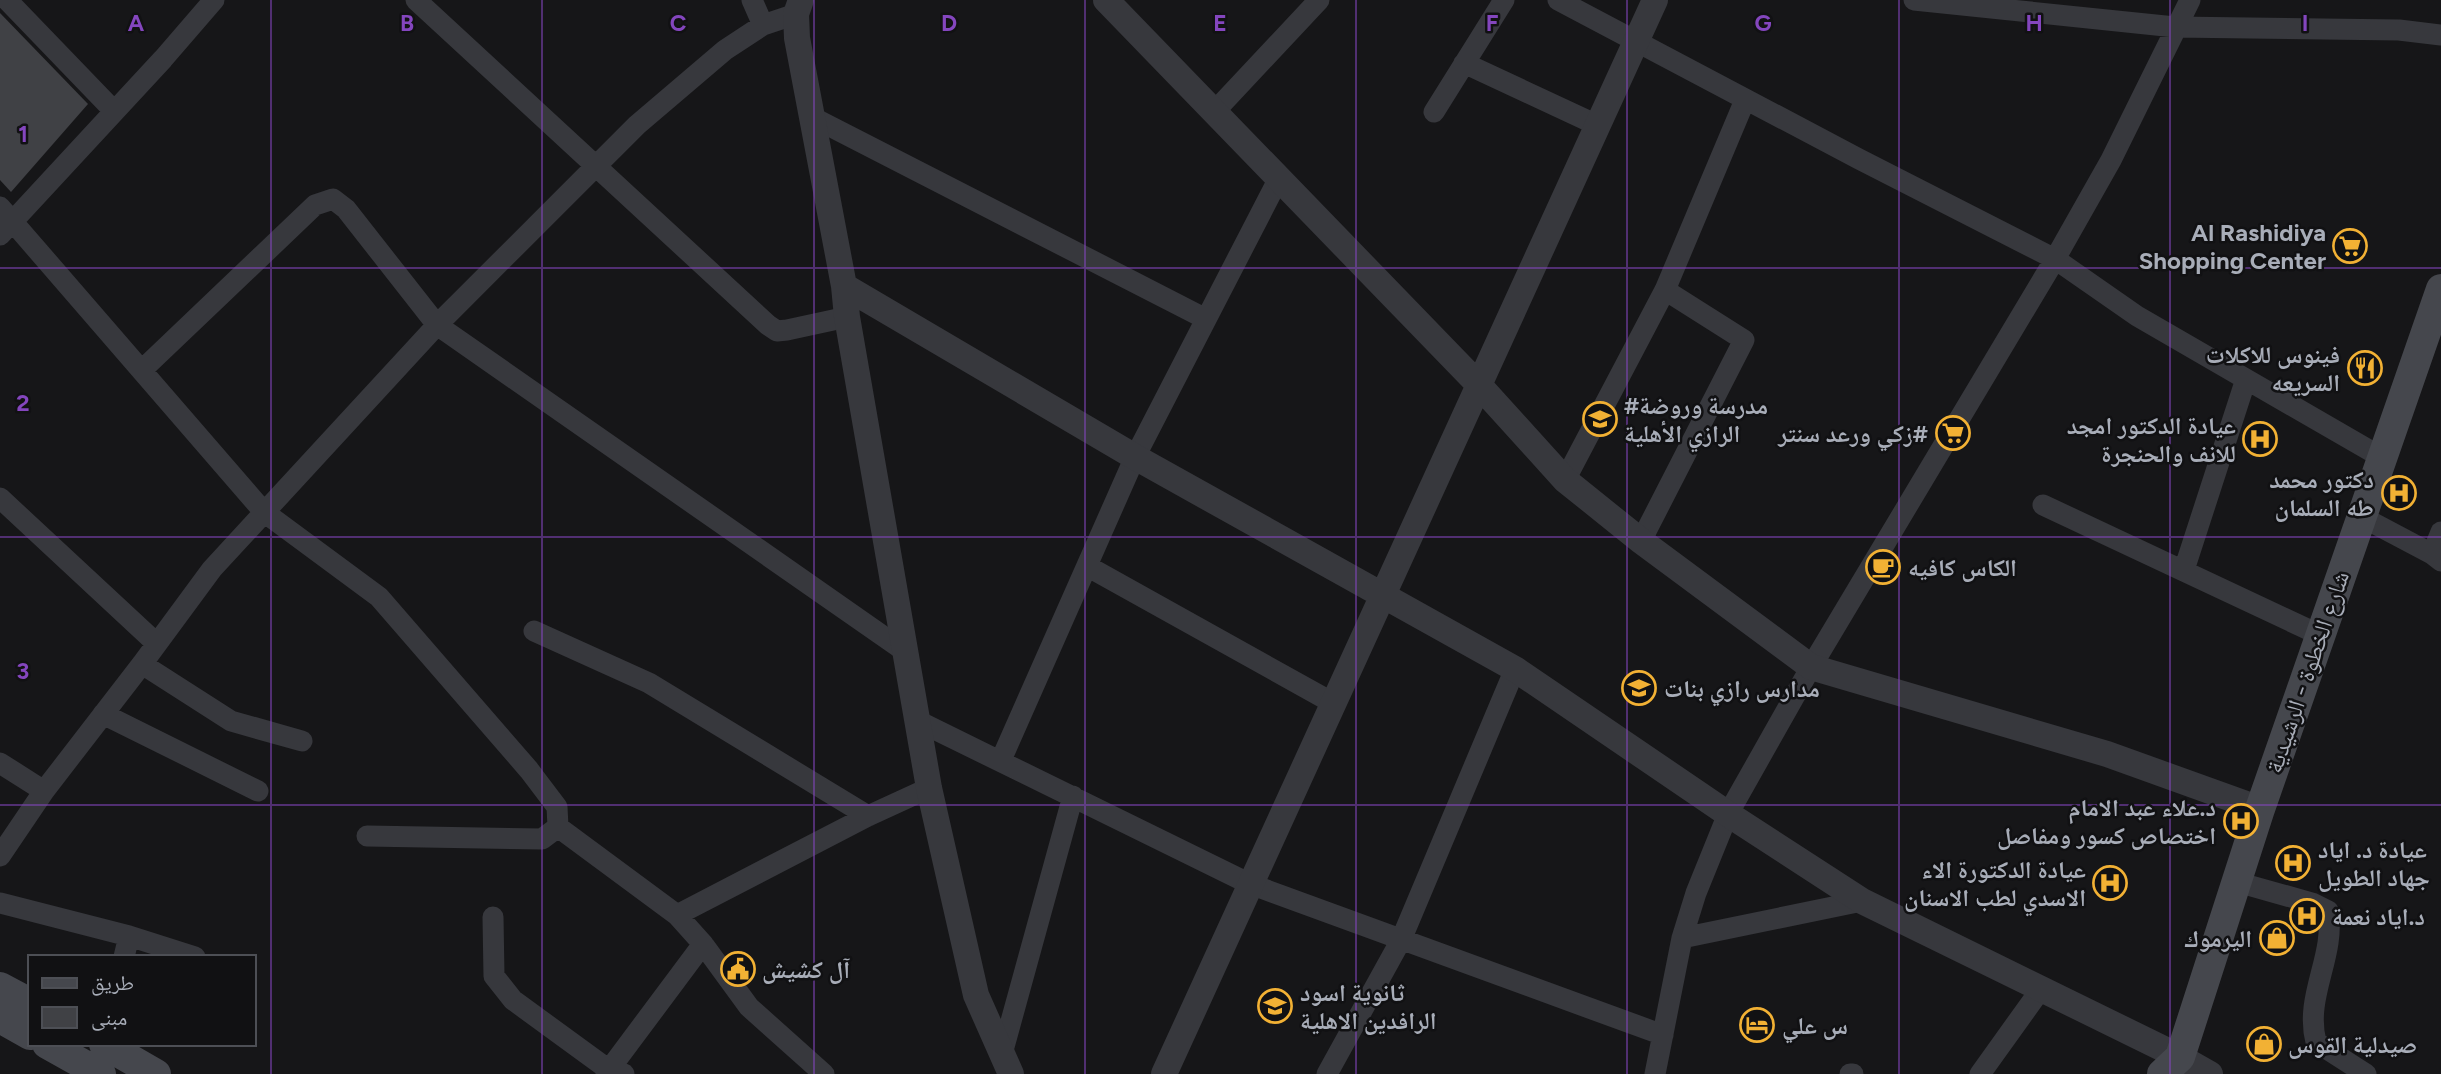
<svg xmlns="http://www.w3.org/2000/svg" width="2441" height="1074" viewBox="0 0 2441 1074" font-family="Figtree,'Noto Naskh Arabic',sans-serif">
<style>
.building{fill:#404145}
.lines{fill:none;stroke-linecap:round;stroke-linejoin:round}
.minor{stroke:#37383d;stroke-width:21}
.tertiary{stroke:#37383d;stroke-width:26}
.secondary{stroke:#45474d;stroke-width:30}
.grid{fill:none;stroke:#8446be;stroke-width:2;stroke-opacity:0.55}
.labels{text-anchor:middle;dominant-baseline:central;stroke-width:5;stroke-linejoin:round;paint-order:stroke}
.poi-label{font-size:24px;font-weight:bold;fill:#a8adb8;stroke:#111113;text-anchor:start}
.street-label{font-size:24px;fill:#a8adb8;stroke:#111113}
.grid-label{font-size:23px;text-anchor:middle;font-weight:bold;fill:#8446be;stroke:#111113;stroke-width:5;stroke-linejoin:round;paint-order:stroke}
</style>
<rect width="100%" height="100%" fill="#161618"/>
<path class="building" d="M 0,13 L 88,104 L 11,192 L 0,180 Z"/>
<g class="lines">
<path class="minor" d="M 7,0 L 114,111
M 416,0 L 768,325 L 777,331 L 787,330 L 847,317
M 752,0 L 763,25
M 1558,0 L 1859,159 L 2055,259 L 2137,316 L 2381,457
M 1914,0 L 2175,27 L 2399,30 L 2441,35
M 1464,63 L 1597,125
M 1215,111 L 1319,0
M 1434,112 L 1504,0
M 812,117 L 1206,319
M 0,207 L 264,512 L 379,597 L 529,770 L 557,807 L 558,827 L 677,915 L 703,944 L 749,1007 L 824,1074
M 0,235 L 163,59 L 214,0
M 142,370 L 315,205 L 333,199 L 346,209 L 437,325 L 903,650
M 1565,480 L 1665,290 L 1745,100
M 0,498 L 156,643
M 2043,505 L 2320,635
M 2362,517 L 2432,554 L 2441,561
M 1641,541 L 1744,340 L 1665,290
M 2432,554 L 2441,532
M 1087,566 L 1333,703
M 2184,570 L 2246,379
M 534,631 L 649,683 L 868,816
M 142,664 L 231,721 L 302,741
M 103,714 L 258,791
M 918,721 L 1250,884 L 1663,1035
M 1001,760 L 1135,457 L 1279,178
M 0,763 L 44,791
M 367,836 L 542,839 L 558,827
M 0,856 L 44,791 L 142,664 L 212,569 L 437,325 L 637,125 L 725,50 L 763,25 L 796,14
M 2237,882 L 2312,903 L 2328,911 C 2336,956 2304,996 2316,1042 L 2366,1074
M 0,903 L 129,936 L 195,957
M 677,915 L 868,816 L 929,788
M 493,917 L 494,976 L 513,1000 L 609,1070 L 624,1074
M 1682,938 L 1862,901
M 124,957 L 129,936
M 1002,1054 L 1073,796
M 606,1074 L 703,944
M 1327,1074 L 1401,940 L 1515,669
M 1655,1074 L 1682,938 L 1696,893 L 1728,814 L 1811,667 L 2055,259 L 2111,160 L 2190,0
M 1850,1074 L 1853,1074
M 1980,1074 L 2041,989"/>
<path class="tertiary" d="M 801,0 L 796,14 L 797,38 L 844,286 L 847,317 L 929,788 L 976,995 L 1011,1074
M 1106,0 L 1479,385 L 1565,480 L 1641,541 L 1811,667 L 2107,754 L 2260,809
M 844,286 L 1135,457 L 1515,669 L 1728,814 L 1862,901 L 2180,1057 L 2210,1074
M 1164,1074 L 1655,0"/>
<path class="secondary" d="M 0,987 L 30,1003
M 0,1018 L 30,1035
M 47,1044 L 101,1074
M 104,1044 L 156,1074
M 2162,1074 L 2180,1057 L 2260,809 L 2441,289"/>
</g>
<path class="grid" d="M 271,0 L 271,1074M 542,0 L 542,1074M 814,0 L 814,1074M 1085,0 L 1085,1074M 1356,0 L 1356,1074M 1627,0 L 1627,1074M 1899,0 L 1899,1074M 2170,0 L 2170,1074M 0,268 L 2441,268M 0,537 L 2441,537M 0,805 L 2441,805"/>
<defs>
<g id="supermarket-ring" transform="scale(1.75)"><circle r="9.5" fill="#111113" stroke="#f2b134" stroke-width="1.5"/><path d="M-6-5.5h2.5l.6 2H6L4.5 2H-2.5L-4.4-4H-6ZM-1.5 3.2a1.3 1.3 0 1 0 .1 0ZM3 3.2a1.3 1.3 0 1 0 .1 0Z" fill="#f2b134"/></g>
<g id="restaurant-ring" transform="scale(1.75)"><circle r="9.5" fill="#111113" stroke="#f2b134" stroke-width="1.5"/><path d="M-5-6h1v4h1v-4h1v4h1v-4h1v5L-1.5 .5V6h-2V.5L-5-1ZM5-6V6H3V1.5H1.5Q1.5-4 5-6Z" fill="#f2b134"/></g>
<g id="school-ring" transform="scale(1.75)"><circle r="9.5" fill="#111113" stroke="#f2b134" stroke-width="1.5"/><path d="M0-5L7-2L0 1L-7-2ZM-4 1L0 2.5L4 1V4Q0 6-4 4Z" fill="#f2b134"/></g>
<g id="hospital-ring" transform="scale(1.75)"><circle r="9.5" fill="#111113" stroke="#f2b134" stroke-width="1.5"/><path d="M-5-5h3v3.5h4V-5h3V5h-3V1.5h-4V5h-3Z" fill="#f2b134"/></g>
<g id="cafe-ring" transform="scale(1.75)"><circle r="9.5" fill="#111113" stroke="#f2b134" stroke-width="1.5"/><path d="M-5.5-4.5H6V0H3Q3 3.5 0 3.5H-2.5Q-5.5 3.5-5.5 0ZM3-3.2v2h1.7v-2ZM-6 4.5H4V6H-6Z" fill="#f2b134"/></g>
<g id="shop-ring" transform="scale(1.75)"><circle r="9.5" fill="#111113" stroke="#f2b134" stroke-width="1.5"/><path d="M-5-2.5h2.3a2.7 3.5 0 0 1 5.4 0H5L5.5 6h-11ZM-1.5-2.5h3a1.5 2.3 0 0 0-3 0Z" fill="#f2b134"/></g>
<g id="civic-ring" transform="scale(1.75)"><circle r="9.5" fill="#111113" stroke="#f2b134" stroke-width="1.5"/><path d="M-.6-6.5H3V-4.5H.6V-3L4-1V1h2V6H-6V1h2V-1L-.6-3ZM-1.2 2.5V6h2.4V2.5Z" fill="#f2b134"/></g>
<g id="hotel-ring" transform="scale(1.75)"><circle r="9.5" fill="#111113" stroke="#f2b134" stroke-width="1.5"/><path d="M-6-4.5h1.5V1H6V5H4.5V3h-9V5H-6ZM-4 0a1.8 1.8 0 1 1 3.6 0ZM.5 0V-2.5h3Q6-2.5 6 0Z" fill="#f2b134"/></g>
</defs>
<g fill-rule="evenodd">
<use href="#supermarket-ring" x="2350" y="246"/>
<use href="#restaurant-ring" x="2365" y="368"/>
<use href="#school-ring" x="1600" y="419"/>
<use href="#supermarket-ring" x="1953" y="433"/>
<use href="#hospital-ring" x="2260" y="439"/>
<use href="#hospital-ring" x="2399" y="493"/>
<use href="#cafe-ring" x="1883" y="567"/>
<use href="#school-ring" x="1639" y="688"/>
<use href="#hospital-ring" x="2241" y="821"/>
<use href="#hospital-ring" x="2293" y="863"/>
<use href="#hospital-ring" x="2110" y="883"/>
<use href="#hospital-ring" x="2307" y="916"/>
<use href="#shop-ring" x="2277" y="938"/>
<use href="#civic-ring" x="738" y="969"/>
<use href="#school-ring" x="1275" y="1006"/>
<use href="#hotel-ring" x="1757" y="1025"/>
<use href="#shop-ring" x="2264" y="1044"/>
</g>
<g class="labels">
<g class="poi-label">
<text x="2326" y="232" text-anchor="end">Al Rashidiya<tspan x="2326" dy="28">Shopping Center</tspan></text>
<text x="2340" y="354" text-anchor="end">فينوس للاكلات<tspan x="2340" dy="28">السريعه</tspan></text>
<text x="1624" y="405">#مدرسة وروضة<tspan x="1624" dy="28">الرازي الأهلية</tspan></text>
<text x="2236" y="425" text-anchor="end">عيادة الدكتور امجد<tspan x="2236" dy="28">للانف والحنجرة</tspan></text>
<text x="1928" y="433" text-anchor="end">زكي ورعد سنتر#</text>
<text x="2374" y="479" text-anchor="end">دكتور محمد<tspan x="2374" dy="28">طه السلمان</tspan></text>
<text x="1908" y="567">الكاس كافيه</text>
<text x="1664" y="688">مدارس رازي بنات</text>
<text x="2216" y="807" text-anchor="end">د.علاء عبد الامام<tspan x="2216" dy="28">اختصاص كسور ومفاصل</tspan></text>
<text x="2318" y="849">عيادة د. اياد<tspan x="2318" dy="28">جهاد الطويل</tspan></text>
<text x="2086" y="869" text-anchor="end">عيادة الدكتورة الاء<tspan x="2086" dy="28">الاسدي لطب الاسنان</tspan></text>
<text x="2332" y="916">د.اياد نعمة</text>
<text x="2252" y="938" text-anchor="end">اليرموك</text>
<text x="762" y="969">آل كشيش</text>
<text x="1300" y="992">ثانوية اسود<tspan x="1300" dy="28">الرافدين الاهلية</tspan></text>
<text x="1782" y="1025">س علي</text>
<text x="2288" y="1044">صيدلية القوس</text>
</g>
<g class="street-label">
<text transform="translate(2307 672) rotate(-71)">شارع الخطوة - الرشيدية</text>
</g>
</g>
<g class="grid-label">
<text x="136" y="31">A</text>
<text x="407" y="31">B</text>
<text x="678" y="31">C</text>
<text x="949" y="31">D</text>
<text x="1220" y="31">E</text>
<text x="1492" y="31">F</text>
<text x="1763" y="31">G</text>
<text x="2034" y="31">H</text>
<text x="2305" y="31">I</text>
<text x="23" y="142">1</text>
<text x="23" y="411">2</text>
<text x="23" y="679">3</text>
</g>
<rect x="28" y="955" width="228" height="91" fill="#111113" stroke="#4d4f55" stroke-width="2"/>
<rect x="42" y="978" width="35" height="10" fill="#45474d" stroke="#4d4f55" stroke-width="2"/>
<text x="91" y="990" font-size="21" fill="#a8adb8">طريق</text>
<rect x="42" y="1007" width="35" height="21" fill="#404145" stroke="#4d4f55" stroke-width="2"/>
<text x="91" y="1025" font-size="21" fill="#a8adb8">مبنى</text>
</svg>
